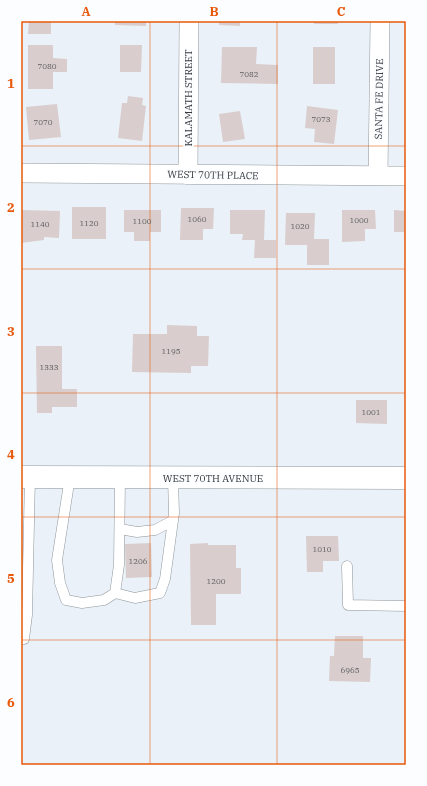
<svg xmlns="http://www.w3.org/2000/svg" width="427" height="786" viewBox="0 0 427 786" font-family="'IBM Plex Serif',serif">
<style>
.building{fill:#d9cecd}
.lines{fill:none;stroke-linecap:round;stroke-linejoin:round}
.lane-casing{stroke:#8e959b;stroke-width:11}
.street-casing{stroke:#8e959b;stroke-width:20}
.secondary-casing{stroke:#8e959b;stroke-width:23}
.lane{stroke:#fff;stroke-width:10}
.street{stroke:#fff;stroke-width:19}
.secondary{stroke:#fff;stroke-width:22}
.grid{fill:none;stroke:#e8590c;stroke-width:1;stroke-opacity:0.55}
.labels{text-anchor:middle;dominant-baseline:central;stroke-width:4;stroke-linejoin:round;paint-order:stroke}
.number-label{font-size:8px;fill:#5e5e60}
.street-label{font-size:10px;fill:#35383b;stroke:#fcfdff}
.neatline{fill:none;stroke:#e8590c;stroke-width:1.5}
.grid-label{font-size:13px;text-anchor:middle;font-weight:bold;fill:#e8590c}
</style>
<rect width="100%" height="100%" fill="#eaf1f8"/>
<path class="building" d="M 29,21 L 51,21 L 51,34 L 28,34 Z
M 115,21 L 146,21 L 146,26 L 115,25 Z
M 219,21 L 240,21 L 240,26 L 219,25 Z
M 314,21 L 338,21 L 338,24 L 314,24 Z
M 28,45 L 53,45 L 53,58 L 67,59 L 67,72 L 53,72 L 53,89 L 28,89 Z
M 120,45 L 142,45 L 141,72 L 120,72 Z
M 222,47 L 257,47 L 256,64 L 278,65 L 278,84 L 221,83 Z
M 313,47 L 335,47 L 335,84 L 313,84 Z
M 128,96 L 143,98 L 142,105 L 146,106 L 142,141 L 118,138 L 122,103 L 127,103 Z
M 57,104 L 61,137 L 29,140 L 26,107 Z
M 307,106 L 338,110 L 334,144 L 314,142 L 315,129 L 305,128 Z
M 240,111 L 245,139 L 223,142 L 219,114 Z
M 72,207 L 106,207 L 106,239 L 72,239 Z
M 181,208 L 214,208 L 213,229 L 203,229 L 203,240 L 180,240 Z
M 21,210 L 60,211 L 59,238 L 44,237 L 44,240 L 21,243 Z
M 124,210 L 161,210 L 161,232 L 150,232 L 150,241 L 134,241 L 134,232 L 124,232 Z
M 230,210 L 265,210 L 264,240 L 276,240 L 276,258 L 254,258 L 255,240 L 242,240 L 243,234 L 230,234 Z
M 342,210 L 375,210 L 376,229 L 365,229 L 365,241 L 342,242 Z
M 394,210 L 406,211 L 406,240 L 404,240 L 404,232 L 394,232 Z
M 286,213 L 315,213 L 314,239 L 329,239 L 329,265 L 307,265 L 307,245 L 285,245 Z
M 167,325 L 197,326 L 197,336 L 209,336 L 208,366 L 191,366 L 191,373 L 132,372 L 133,334 L 167,334 Z
M 36,346 L 62,346 L 62,389 L 77,389 L 77,407 L 52,407 L 52,413 L 37,413 Z
M 356,400 L 387,400 L 387,424 L 356,423 Z
M 306,536 L 338,536 L 339,561 L 323,561 L 323,572 L 307,572 Z
M 151,543 L 152,577 L 126,578 L 125,544 Z
M 208,543 L 208,545 L 236,545 L 236,568 L 241,568 L 241,594 L 216,594 L 216,625 L 191,625 L 190,544 Z
M 21,547 L 24,547 L 25,583 L 21,583 Z
M 335,636 L 363,636 L 363,658 L 371,658 L 370,682 L 329,681 L 330,656 L 334,656 Z"/>
<g class="lines">
<g class="lane-casing">
<path id="lane" d="M 70,477 L 57,560 L 60,583 L 66,600 L 82,603 L 104,600 L 115,593 L 119,565 L 120,477
M 120,529 L 137,532 L 155,530 L 172,521
M 347,566 L 348,605 L 406,606
M 115,593 L 135,598 L 160,593 L 165,579 L 174,513 L 173,478
M 21,639 L 24,639 L 27,615 L 30,477"/>
</g>
<g class="street-casing">
<path id="street" d="M 21,173 L 406,176
M 188,175 L 189,21
M 378,176 L 380,21"/>
</g>
<g class="secondary-casing">
<path id="secondary" d="M 21,477 L 406,478"/>
</g>
<use href="#lane" class="lane"/>
<use href="#street" class="street"/>
<use href="#secondary" class="secondary"/>
</g>
<path class="grid" d="M 150,21 L 150,765M 277,21 L 277,765M 21,146 L 406,146M 21,269 L 406,269M 21,393 L 406,393M 21,517 L 406,517M 21,640 L 406,640"/>
<g class="labels">
<g class="number-label">
<text x="47" y="66">7080</text>
<text x="249" y="74">7082</text>
<text x="321" y="119">7073</text>
<text x="43" y="122">7070</text>
<text x="197" y="219">1060</text>
<text x="359" y="220">1000</text>
<text x="142" y="221">1100</text>
<text x="89" y="223">1120</text>
<text x="40" y="224">1140</text>
<text x="300" y="226">1020</text>
<text x="171" y="351">1195</text>
<text x="49" y="367">1333</text>
<text x="371" y="412">1001</text>
<text x="322" y="549">1010</text>
<text x="138" y="561">1206</text>
<text x="216" y="581">1200</text>
<text x="350" y="670">6965</text>
</g>
<g class="street-label">
<text transform="translate(188 98) rotate(-90)">KALAMATH STREET</text>
<text transform="translate(379 99) rotate(-89)">SANTA FE DRIVE</text>
<text transform="translate(213 175) rotate(1)">WEST 70TH PLACE</text>
<text x="213" y="478">WEST 70TH AVENUE</text>
</g>
</g>
<rect width="427" height="786" fill="none" stroke="#fcfdff" stroke-width="44"/>
<rect x="22" y="22" width="383" height="742" class="neatline"/>
<g class="grid-label">
<text x="86" y="16">A</text>
<text x="214" y="16">B</text>
<text x="341" y="16">C</text>
<text x="11" y="88">1</text>
<text x="11" y="212">2</text>
<text x="11" y="336">3</text>
<text x="11" y="459">4</text>
<text x="11" y="583">5</text>
<text x="11" y="707">6</text>
</g>
</svg>
